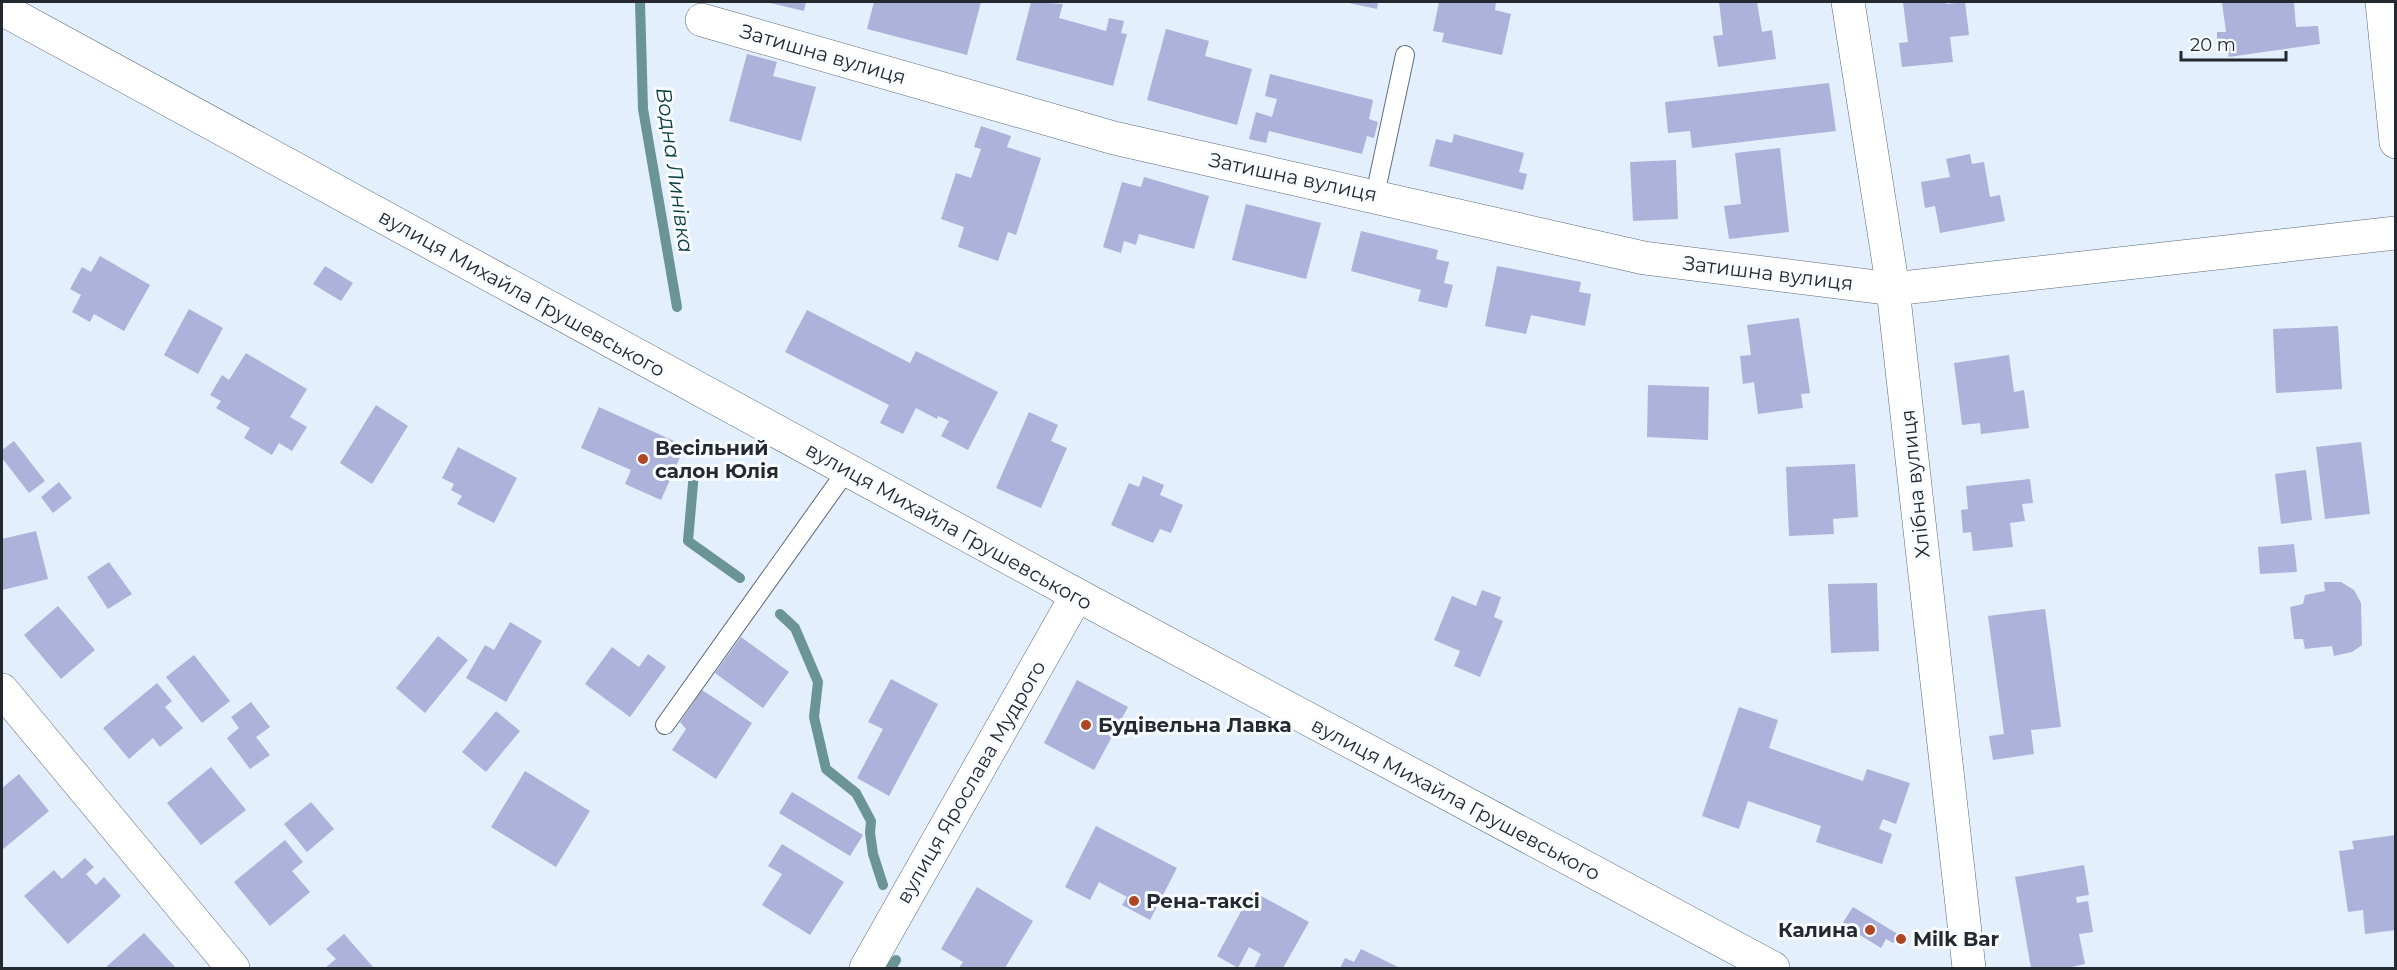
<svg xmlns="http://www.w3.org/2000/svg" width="2397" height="970" viewBox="0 0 2397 970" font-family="Montserrat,sans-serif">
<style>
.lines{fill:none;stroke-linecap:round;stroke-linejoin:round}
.stream{stroke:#6b9494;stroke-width:10}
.building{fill:#adb2db}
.service-casing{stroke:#5b6977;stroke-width:20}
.minor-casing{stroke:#5b6977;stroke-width:34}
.tertiary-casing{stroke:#5b6977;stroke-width:34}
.service{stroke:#fff;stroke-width:18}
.minor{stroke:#fff;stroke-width:33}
.tertiary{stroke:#fff;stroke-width:33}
.poi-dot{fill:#af4725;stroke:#f8fbff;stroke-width:2}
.labels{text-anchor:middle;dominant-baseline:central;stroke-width:6;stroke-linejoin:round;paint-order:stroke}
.street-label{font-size:20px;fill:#23292f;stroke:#f8fbff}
.poi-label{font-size:20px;font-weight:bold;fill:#23292f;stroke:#f8fbff;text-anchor:start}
.water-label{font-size:21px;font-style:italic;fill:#063d3c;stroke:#f8fbff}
</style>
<rect width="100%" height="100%" fill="#e3effd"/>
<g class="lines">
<path class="stream" d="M 640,2 L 643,109 L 677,307
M 694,472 L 688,541 L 740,578
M 780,614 L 795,628 L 818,682 L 814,717 L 826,769 L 856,793 L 871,821 L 870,833 L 873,854 L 883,885
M 891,968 L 896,960"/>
</g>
<path class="building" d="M 766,2 L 806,2 L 804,11 Z
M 874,2 L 981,2 L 967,55 L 867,29 Z
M 1031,2 L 1063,4 L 1059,18 L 1106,31 L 1109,18 L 1124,21 L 1121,33 L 1127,34 L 1113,86 L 1016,60 Z
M 1344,2 L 1378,2 L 1377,9 Z
M 1439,2 L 1496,2 L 1495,10 L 1511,14 L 1502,55 L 1442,42 L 1444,33 L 1433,31 Z
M 1719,2 L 1757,2 L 1762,32 L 1772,30 L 1776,59 L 1718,67 L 1713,36 L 1723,35 Z
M 1903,2 L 1946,2 L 1946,4 L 1965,2 L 1969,35 L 1950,37 L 1953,62 L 1902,67 L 1899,43 L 1908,42 Z
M 2235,2 L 2294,2 L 2296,27 L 2318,26 L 2320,44 L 2229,57 L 2226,46 L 2217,46 L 2217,32 L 2226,32 L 2222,3 Z
M 1166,29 L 1209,41 L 1205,56 L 1252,69 L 1237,125 L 1147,100 Z
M 747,54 L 777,62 L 773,76 L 816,87 L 801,141 L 729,121 Z
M 1270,74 L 1373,100 L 1369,119 L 1378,122 L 1374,138 L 1367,136 L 1362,154 L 1269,131 L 1266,143 L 1249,139 L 1256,112 L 1272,117 L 1277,99 L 1265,96 Z
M 1829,83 L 1836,131 L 1692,148 L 1690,131 L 1668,133 L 1665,102 Z
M 981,126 L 1011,136 L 1007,147 L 1041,158 L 1016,235 L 1008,232 L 998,261 L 958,247 L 964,227 L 941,219 L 956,173 L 971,178 L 981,149 L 974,147 Z
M 1454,134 L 1524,153 L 1519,172 L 1527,174 L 1523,190 L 1429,166 L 1436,139 L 1452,143 Z
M 1780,148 L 1789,232 L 1729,239 L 1724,206 L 1741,204 L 1735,153 Z
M 1970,154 L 1972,164 L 1984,162 L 1990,197 L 2000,195 L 2005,221 L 1940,233 L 1935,206 L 1925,208 L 1921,182 L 1950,177 L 1946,159 Z
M 1676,160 L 1678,219 L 1633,221 L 1630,162 Z
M 1144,177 L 1209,196 L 1194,249 L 1139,234 L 1136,245 L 1124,241 L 1121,253 L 1103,247 L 1122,182 L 1141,187 Z
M 1246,204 L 1321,223 L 1306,279 L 1232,260 Z
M 1361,231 L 1438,250 L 1436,259 L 1449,262 L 1444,283 L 1453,285 L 1447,308 L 1418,301 L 1421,290 L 1351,271 Z
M 100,256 L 150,285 L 124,331 L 94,314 L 90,322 L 72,312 L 81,295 L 70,289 L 82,267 L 91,272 Z
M 325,266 L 353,283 L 341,301 L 313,284 Z
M 1497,266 L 1581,282 L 1579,292 L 1591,294 L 1585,326 L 1531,315 L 1526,334 L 1485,326 Z
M 189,309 L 223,328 L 198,374 L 164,355 Z
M 807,310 L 910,363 L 916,351 L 998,392 L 968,450 L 941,436 L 949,421 L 938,416 L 937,419 L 916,408 L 903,434 L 880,423 L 889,405 L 785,352 Z
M 1799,318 L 1810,393 L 1801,394 L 1803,408 L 1758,414 L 1754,382 L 1743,384 L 1740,356 L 1751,355 L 1747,325 Z
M 2338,326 L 2342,389 L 2276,393 L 2273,329 Z
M 246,353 L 307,389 L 290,417 L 307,427 L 292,451 L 279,443 L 272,455 L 244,438 L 250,428 L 216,408 L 221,401 L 210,395 L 222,375 L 229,380 Z
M 2009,355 L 2014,392 L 2024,390 L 2029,428 L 1981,434 L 1980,423 L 1962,425 L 1954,363 Z
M 1648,385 L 1709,387 L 1708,440 L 1647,437 Z
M 376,405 L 408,426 L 372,484 L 340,463 Z
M 599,407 L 685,446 L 661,500 L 625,484 L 631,470 L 581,448 Z
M 1029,412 L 1058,425 L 1051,441 L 1067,448 L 1041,508 L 996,488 Z
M 14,441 L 45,481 L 29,493 L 2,458 L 2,450 Z
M 2361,442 L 2370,514 L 2325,519 L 2316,447 Z
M 458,447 L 517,478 L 494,523 L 457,504 L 462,496 L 451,490 L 454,484 L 442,478 Z
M 1855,464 L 1858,517 L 1833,519 L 1834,534 L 1789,536 L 1786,467 Z
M 2306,470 L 2312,520 L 2281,524 L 2275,474 Z
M 1143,476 L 1164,485 L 1160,495 L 1183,505 L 1171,533 L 1160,529 L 1153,543 L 1111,525 L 1129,483 L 1139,487 Z
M 2030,479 L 2033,503 L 2022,504 L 2025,521 L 2010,523 L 2013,547 L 1973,551 L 1971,532 L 1963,533 L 1961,510 L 1968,509 L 1966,486 Z
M 59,482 L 72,498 L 53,513 L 41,497 Z
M 36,531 L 48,579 L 2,590 L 2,539 Z
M 2294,544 L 2297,572 L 2260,574 L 2258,547 Z
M 109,562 L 132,594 L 108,609 L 87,577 Z
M 2324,582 L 2341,582 L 2354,590 L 2361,603 L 2362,645 L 2352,652 L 2334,656 L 2332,646 L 2305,649 L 2303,639 L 2294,639 L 2290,607 L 2303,604 L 2305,595 L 2325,591 Z
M 1877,583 L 1879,651 L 1831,653 L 1828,584 Z
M 1482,590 L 1501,597 L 1494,617 L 1503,621 L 1480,677 L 1454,666 L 1460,651 L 1434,640 L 1452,596 L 1476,606 Z
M 58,606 L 95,650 L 61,679 L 24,635 Z
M 2045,609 L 2061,727 L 2031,730 L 2034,754 L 1993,760 L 1989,736 L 2004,734 L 1988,616 Z
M 510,622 L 542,641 L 506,702 L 466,678 L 485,645 L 494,650 Z
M 438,636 L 468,660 L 425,713 L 396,688 Z
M 741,637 L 789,672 L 763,708 L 715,673 Z
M 612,647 L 639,667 L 648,654 L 666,667 L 630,717 L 585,684 Z
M 194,655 L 230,701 L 202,723 L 166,677 Z
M 891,679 L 938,704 L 889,796 L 857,778 L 883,729 L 868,722 Z
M 1077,680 L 1128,707 L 1094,770 L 1044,743 Z
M 157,683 L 172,701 L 165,707 L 183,728 L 160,747 L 153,738 L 129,759 L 103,728 Z
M 702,690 L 752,723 L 716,779 L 672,750 L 686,729 L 680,722 Z
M 251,702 L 270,727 L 256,737 L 270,755 L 250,769 L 227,738 L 239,728 L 231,717 Z
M 1739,707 L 1778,720 L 1769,748 L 1863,781 L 1867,769 L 1910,783 L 1896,824 L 1883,819 L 1879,829 L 1892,834 L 1882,864 L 1816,842 L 1821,826 L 1748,801 L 1739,829 L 1702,816 Z
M 496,711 L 520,731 L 486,772 L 462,752 Z
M 211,767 L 246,810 L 201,845 L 167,803 Z
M 525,771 L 590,811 L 556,867 L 491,827 Z
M 19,774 L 49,811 L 2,850 L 2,788 Z
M 792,792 L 863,835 L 850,856 L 779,813 Z
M 311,802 L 334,829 L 307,852 L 284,824 Z
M 1096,826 L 1177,868 L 1150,920 L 1122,905 L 1127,897 L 1099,882 L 1090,900 L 1065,887 Z
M 2396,835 L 2396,930 L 2365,934 L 2363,910 L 2348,912 L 2339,851 L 2354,849 L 2352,841 Z
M 285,840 L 303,862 L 292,871 L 310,892 L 270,926 L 234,882 Z
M 782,844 L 844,882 L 810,935 L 762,905 L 782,874 L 768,866 Z
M 85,858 L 94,867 L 86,874 L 96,885 L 104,877 L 121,896 L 68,944 L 24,896 L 54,870 L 62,879 Z
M 2084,865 L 2089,895 L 2076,897 L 2077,903 L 2088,901 L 2093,932 L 2079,934 L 2085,964 L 2067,968 L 2031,968 L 2015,877 Z
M 977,887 L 1033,921 L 1005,968 L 959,968 L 963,962 L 941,949 Z
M 1252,891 L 1309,922 L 1283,968 L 1254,968 L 1261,954 L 1249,947 L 1238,968 L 1217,956 Z
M 1853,907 L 1906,939 L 1903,944 L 1896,940 L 1893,943 L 1886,939 L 1881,948 L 1842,924 Z
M 144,933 L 176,968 L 105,968 Z
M 344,934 L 374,968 L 325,968 L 336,959 L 326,949 Z
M 1361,949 L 1396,966 L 1401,968 L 1340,968 L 1345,958 L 1354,962 Z"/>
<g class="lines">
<g class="service-casing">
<path id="service" d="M 1375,195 L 1405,55
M 665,725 L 847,470"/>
</g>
<g class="minor-casing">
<path id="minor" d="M 1848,2 L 1893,289 L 1969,968
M 2382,2 L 2396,142
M 702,20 L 1114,138 L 1644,258 L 1893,289 L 2396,233
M 2,690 L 233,968
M 866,968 L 1077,595"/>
</g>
<g class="tertiary-casing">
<path id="tertiary" d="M 2,9 L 1077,595 L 1773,968"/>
</g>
<use href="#service" class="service"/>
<use href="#minor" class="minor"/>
<use href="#tertiary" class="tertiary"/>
</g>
<g class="poi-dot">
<circle cx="643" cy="459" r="6"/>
<circle cx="1086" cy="725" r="6"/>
<circle cx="1134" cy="901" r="6"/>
<circle cx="1870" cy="930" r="6"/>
<circle cx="1901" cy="939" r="6"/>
</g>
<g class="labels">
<g class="street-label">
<text transform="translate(823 54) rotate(16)">Затишна вулиця</text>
<text transform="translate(1293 177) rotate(12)">Затишна вулиця</text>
<text transform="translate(1768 273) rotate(7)">Затишна вулиця</text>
<text transform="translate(522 293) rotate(29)">вулиця Михайла Грушевського</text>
<text transform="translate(1915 484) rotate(-96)">Хлібна вулиця</text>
<text transform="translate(949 526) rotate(29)">вулиця Михайла Грушевського</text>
<text transform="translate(971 782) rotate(-60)">вулиця Ярослава Мудрого</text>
<text transform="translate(1456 799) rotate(28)">вулиця Михайла Грушевського</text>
</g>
<g class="poi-label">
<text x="655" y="448">Весільний<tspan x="655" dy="23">салон Юлія</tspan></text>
<text x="1098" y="725">Будівельна Лавка</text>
<text x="1146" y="901">Рена-таксі</text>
<text x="1858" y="930" text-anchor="end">Калина</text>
<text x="1913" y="939">Milk Bar</text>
</g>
<g class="water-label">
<text transform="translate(675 170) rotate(82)">Водна Линівка</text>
</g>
</g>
<rect width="2397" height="970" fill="none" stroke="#23292f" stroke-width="6"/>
<path d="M2181 51v9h105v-9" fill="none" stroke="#23292f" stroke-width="3"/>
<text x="2190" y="51" font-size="18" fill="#23292f" stroke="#f8fbff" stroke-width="4.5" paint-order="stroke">20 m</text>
</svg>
